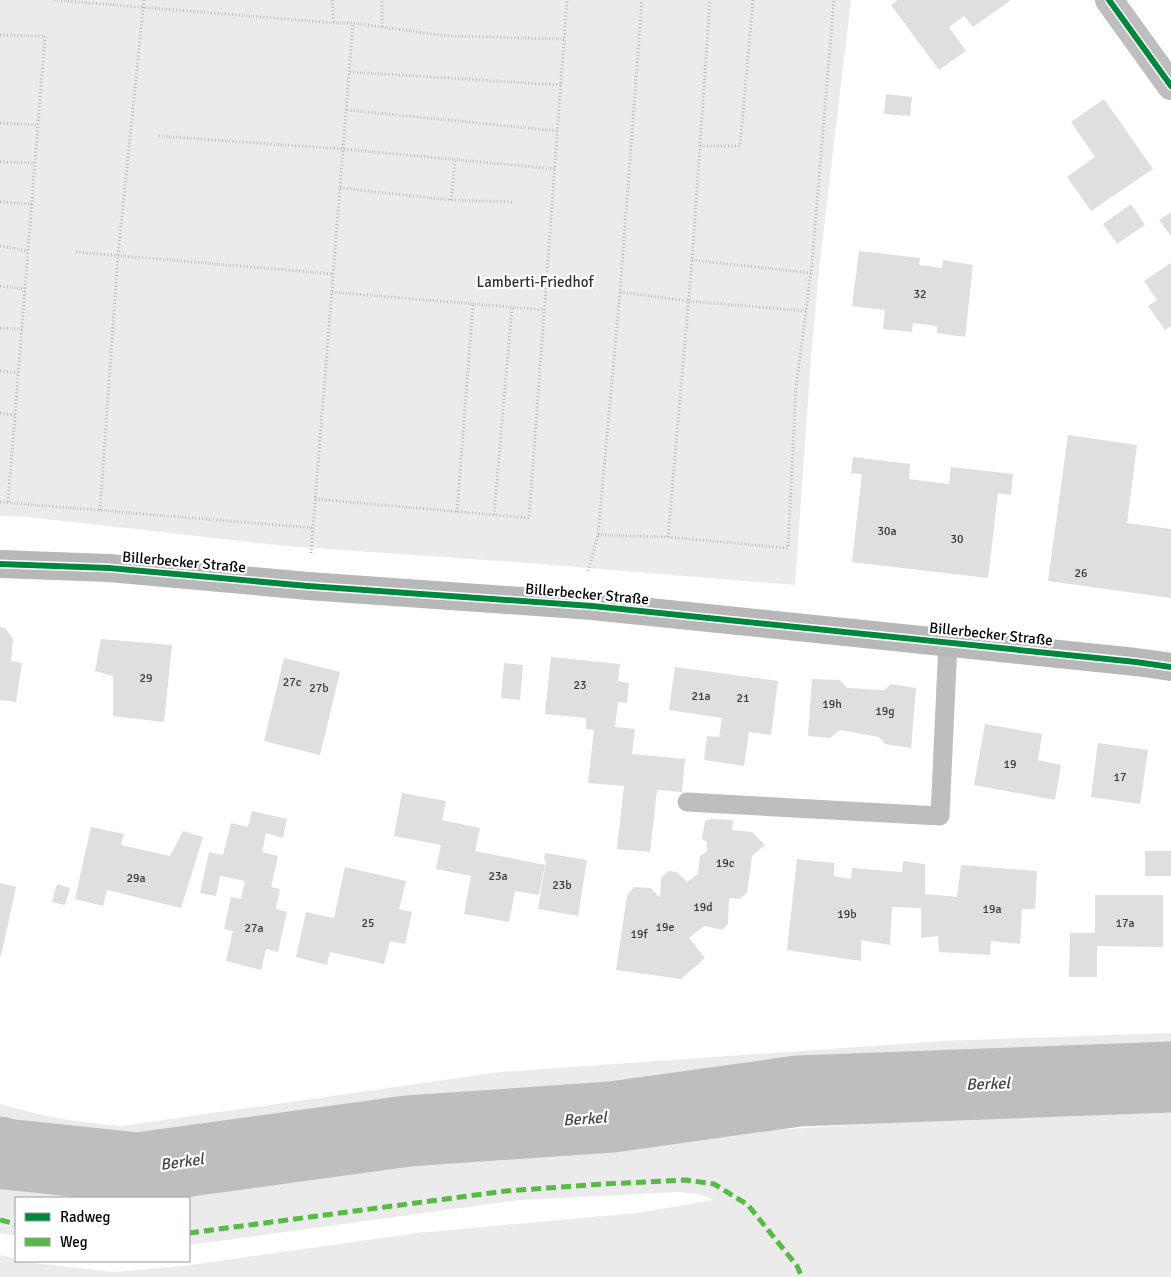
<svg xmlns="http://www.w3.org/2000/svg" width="1171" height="1277" viewBox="0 0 1171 1277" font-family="Signika,sans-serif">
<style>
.green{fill:#ebebeb}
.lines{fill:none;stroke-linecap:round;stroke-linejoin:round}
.river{stroke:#bebebe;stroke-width:71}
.building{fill:#dfdfdf}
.path{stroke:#b9b9b9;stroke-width:3;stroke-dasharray:1 2.5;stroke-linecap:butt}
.service{stroke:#bebebe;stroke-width:19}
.tertiary{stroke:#bebebe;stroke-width:28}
.secondary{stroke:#b8b8b8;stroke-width:28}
.quiet{stroke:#58b947;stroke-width:5;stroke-dasharray:10 5;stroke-linecap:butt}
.cycleway-casing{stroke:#fff;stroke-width:9}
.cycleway{stroke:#00873e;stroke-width:6}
.labels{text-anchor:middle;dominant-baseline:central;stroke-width:4.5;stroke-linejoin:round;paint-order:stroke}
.number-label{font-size:12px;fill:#383838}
.park-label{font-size:15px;fill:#323232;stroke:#fff}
.street-label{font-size:15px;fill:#000;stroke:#fff}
.water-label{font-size:16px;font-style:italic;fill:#434343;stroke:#fff}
</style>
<rect width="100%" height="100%" fill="#fff"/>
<path class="green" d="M 0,0 L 851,0 L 819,270 L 811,357 L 795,585 L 527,563 L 286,546 L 28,517 L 0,516 Z
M 1171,1033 L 1171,1050 L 702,1076 L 498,1092 L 189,1137 L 124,1143 L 82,1141 L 32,1132 L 0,1122 L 0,1104 C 40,1116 80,1123 122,1126 L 500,1072 L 943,1041 Z
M 1171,1109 L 1171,1277 L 0,1277 L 0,1255 L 16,1259 L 16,1261 L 114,1272 L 183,1266 L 417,1233 L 637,1213 L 714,1200 L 698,1194 L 678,1192 L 520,1200 L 189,1245 L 189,1198 L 158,1198 L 204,1194 L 508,1147 L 868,1124 Z
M 0,1181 L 16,1187 L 90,1198 L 16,1198 L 16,1236 L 0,1233 Z"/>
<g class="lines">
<path class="river" d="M 0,1152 L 5,1154 L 138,1168 L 408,1131 L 612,1117 L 798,1091 L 1171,1077"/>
</g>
<path class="building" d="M 898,0 L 1011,0 L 973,27 L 964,16 L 949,27 L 966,51 L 939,70 L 891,5 Z
M 886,94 L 912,97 L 910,116 L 884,114 Z
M 1104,99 L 1153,169 L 1091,211 L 1067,177 L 1095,157 L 1071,122 Z
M 1131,204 L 1145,225 L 1117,244 L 1103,224 Z
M 1171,212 L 1171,236 L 1159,220 Z
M 859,251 L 920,258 L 919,265 L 942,268 L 943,260 L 973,265 L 965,337 L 937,333 L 937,326 L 913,323 L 912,332 L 883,329 L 885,310 L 852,306 Z
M 1171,263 L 1171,326 L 1165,330 L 1148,306 L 1157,300 L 1144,281 Z
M 1068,435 L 1137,445 L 1127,523 L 1171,529 L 1171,598 L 1048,581 Z
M 853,457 L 910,464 L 909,479 L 949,484 L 951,467 L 1013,474 L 1011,495 L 998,493 L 988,578 L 852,562 L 862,474 L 851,473 Z
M 0,627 L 5,628 L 13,639 L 11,661 L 22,663 L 16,702 L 0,700 Z
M 101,639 L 172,645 L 164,722 L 113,716 L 113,676 L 95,671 Z
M 551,657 L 620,664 L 618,681 L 629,683 L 627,703 L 618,702 L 615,727 L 635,729 L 632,754 L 685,759 L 682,792 L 657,790 L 650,852 L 617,849 L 624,786 L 588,783 L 594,730 L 586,729 L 586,718 L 545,714 Z
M 284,658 L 340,672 L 320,755 L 264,741 Z
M 504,663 L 523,665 L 520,700 L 501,698 Z
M 675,667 L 778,681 L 771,735 L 749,732 L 744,766 L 704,760 L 707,736 L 719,737 L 722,718 L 669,710 Z
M 812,679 L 840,680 L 847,688 L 884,690 L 891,684 L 916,688 L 911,748 L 885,744 L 879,737 L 840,730 L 830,738 L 808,736 Z
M 985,724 L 1042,734 L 1038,760 L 1061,765 L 1055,800 L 974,785 Z
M 1098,743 L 1148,750 L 1140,804 L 1091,797 Z
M 402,793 L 446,801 L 442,820 L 480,828 L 475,851 L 545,865 L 539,895 L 515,891 L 509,922 L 464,914 L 471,876 L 436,869 L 441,845 L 394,836 Z
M 252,811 L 287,819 L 283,838 L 266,833 L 262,852 L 278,856 L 271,887 L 280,889 L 276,909 L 287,912 L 278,952 L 266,949 L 261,970 L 226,961 L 233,931 L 224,929 L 231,897 L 241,899 L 245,881 L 220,876 L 216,896 L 200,893 L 209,852 L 223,855 L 231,823 L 248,827 Z
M 711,819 L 733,820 L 732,830 L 752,832 L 765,845 L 752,856 L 747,893 L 739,899 L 729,898 L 728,924 L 722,930 L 704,926 L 689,938 L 705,958 L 681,979 L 616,970 L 627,896 L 634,887 L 651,888 L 660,898 L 661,878 L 668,871 L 677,872 L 687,882 L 698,874 L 700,856 L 707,851 L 707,842 L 702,839 L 705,821 Z
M 91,827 L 124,834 L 121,845 L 170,856 L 183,831 L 203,837 L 181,908 L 107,890 L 103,906 L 75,899 Z
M 1145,851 L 1171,851 L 1171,876 L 1145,876 Z
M 545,853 L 587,860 L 578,916 L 538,909 L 546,861 L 544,860 Z
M 797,859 L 834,863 L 834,876 L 851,879 L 852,868 L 902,872 L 903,861 L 925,864 L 925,894 L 957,897 L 961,865 L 1037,871 L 1035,909 L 1022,909 L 1020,944 L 991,941 L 990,955 L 939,952 L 938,936 L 921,938 L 921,908 L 892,907 L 890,945 L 861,940 L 861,961 L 787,950 Z
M 345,867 L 406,881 L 399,909 L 412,912 L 405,944 L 390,941 L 384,964 L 330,952 L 327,965 L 296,957 L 306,912 L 334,918 Z
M 0,883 L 16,887 L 1,956 L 0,956 Z
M 57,884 L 70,888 L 65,905 L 52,902 Z
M 1095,895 L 1163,895 L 1163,947 L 1097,946 L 1097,977 L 1069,977 L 1070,933 L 1095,933 Z"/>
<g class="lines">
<path class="path" d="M 54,0 L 334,23 L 353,23 L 447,36 L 564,39
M 332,0 L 334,23
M 382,27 L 382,0
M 0,35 L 45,36 L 8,503
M 350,72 L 561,85
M 347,110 L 558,131
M 0,123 L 38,125
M 159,136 L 343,149 L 555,169
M 700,146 L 740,146 L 753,0
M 0,162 L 35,163
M 340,188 L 451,200 L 514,202
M 451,200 L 455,161
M 0,202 L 32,204
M 0,246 L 28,251
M 76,252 L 333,274
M 692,260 L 811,273
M 0,286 L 25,289
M 332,292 L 545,310
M 620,292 L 688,301 L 806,311
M 0,328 L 22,329
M 0,371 L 18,373
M 0,413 L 15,415
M 315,499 L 529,518 L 567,0
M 0,502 L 313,528
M 100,510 L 118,255 L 144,0
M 457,512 L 473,304
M 494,515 L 512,307
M 598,535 L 668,537 L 788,548 L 796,387 L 811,273 L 834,0
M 668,537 L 692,260 L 710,0
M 311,553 L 353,23
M 588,571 L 598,535 L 620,292 L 642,0"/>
<path class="service" d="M 687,802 L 940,816 L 948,642"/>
<path class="tertiary" d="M 1109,0 L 1171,86"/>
<path class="secondary" d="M 0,564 L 109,568 L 308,586 L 592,606 L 1136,662 L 1171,667"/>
<path class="quiet" d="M 0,1220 L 16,1224
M 189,1233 L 506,1191 L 603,1184 L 686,1180 L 714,1184 L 748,1205 L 797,1266 L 802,1277"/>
<g class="cycleway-casing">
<path id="cycleway" d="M 1109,0 L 1171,86
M 0,564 L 109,568 L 308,586 L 592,606 L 1136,662 L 1171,667"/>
</g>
<use href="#cycleway" class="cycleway"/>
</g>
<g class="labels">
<g class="number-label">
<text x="920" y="294">32</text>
<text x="887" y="531">30a</text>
<text x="957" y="539">30</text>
<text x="1081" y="573">26</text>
<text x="146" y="678">29</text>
<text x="292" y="682">27c</text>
<text x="580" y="685">23</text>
<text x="319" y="688">27b</text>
<text x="701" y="696">21a</text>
<text x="743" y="698">21</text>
<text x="832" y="704">19h</text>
<text x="885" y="711">19g</text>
<text x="1010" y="764">19</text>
<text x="1120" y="777">17</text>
<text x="725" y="863">19c</text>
<text x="498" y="876">23a</text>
<text x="136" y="878">29a</text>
<text x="562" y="885">23b</text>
<text x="703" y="907">19d</text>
<text x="992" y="909">19a</text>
<text x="847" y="914">19b</text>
<text x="368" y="923">25</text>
<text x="1125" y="923">17a</text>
<text x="665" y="927">19e</text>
<text x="254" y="928">27a</text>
<text x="639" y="934">19f</text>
</g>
<g class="park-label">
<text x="535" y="282">Lamberti-Friedhof</text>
</g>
<g class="street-label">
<text transform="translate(184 562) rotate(5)">Billerbecker Straße</text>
<text transform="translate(587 594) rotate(5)">Billerbecker Straße</text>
<text transform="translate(991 634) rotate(6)">Billerbecker Straße</text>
</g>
<g class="water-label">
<text transform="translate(988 1084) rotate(-2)">Berkel</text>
<text transform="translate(585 1119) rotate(-4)">Berkel</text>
<text transform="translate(182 1162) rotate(-8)">Berkel</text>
</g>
</g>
<rect x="15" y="1197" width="175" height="65" fill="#ffffff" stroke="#999999"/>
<rect x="25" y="1213" width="25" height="8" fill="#00873e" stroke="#999999"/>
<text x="60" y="1222" font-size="15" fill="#000000">Radweg</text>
<rect x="25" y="1238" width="25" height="8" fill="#58b947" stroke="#999999"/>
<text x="60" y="1247" font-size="15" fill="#000000">Weg</text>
</svg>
